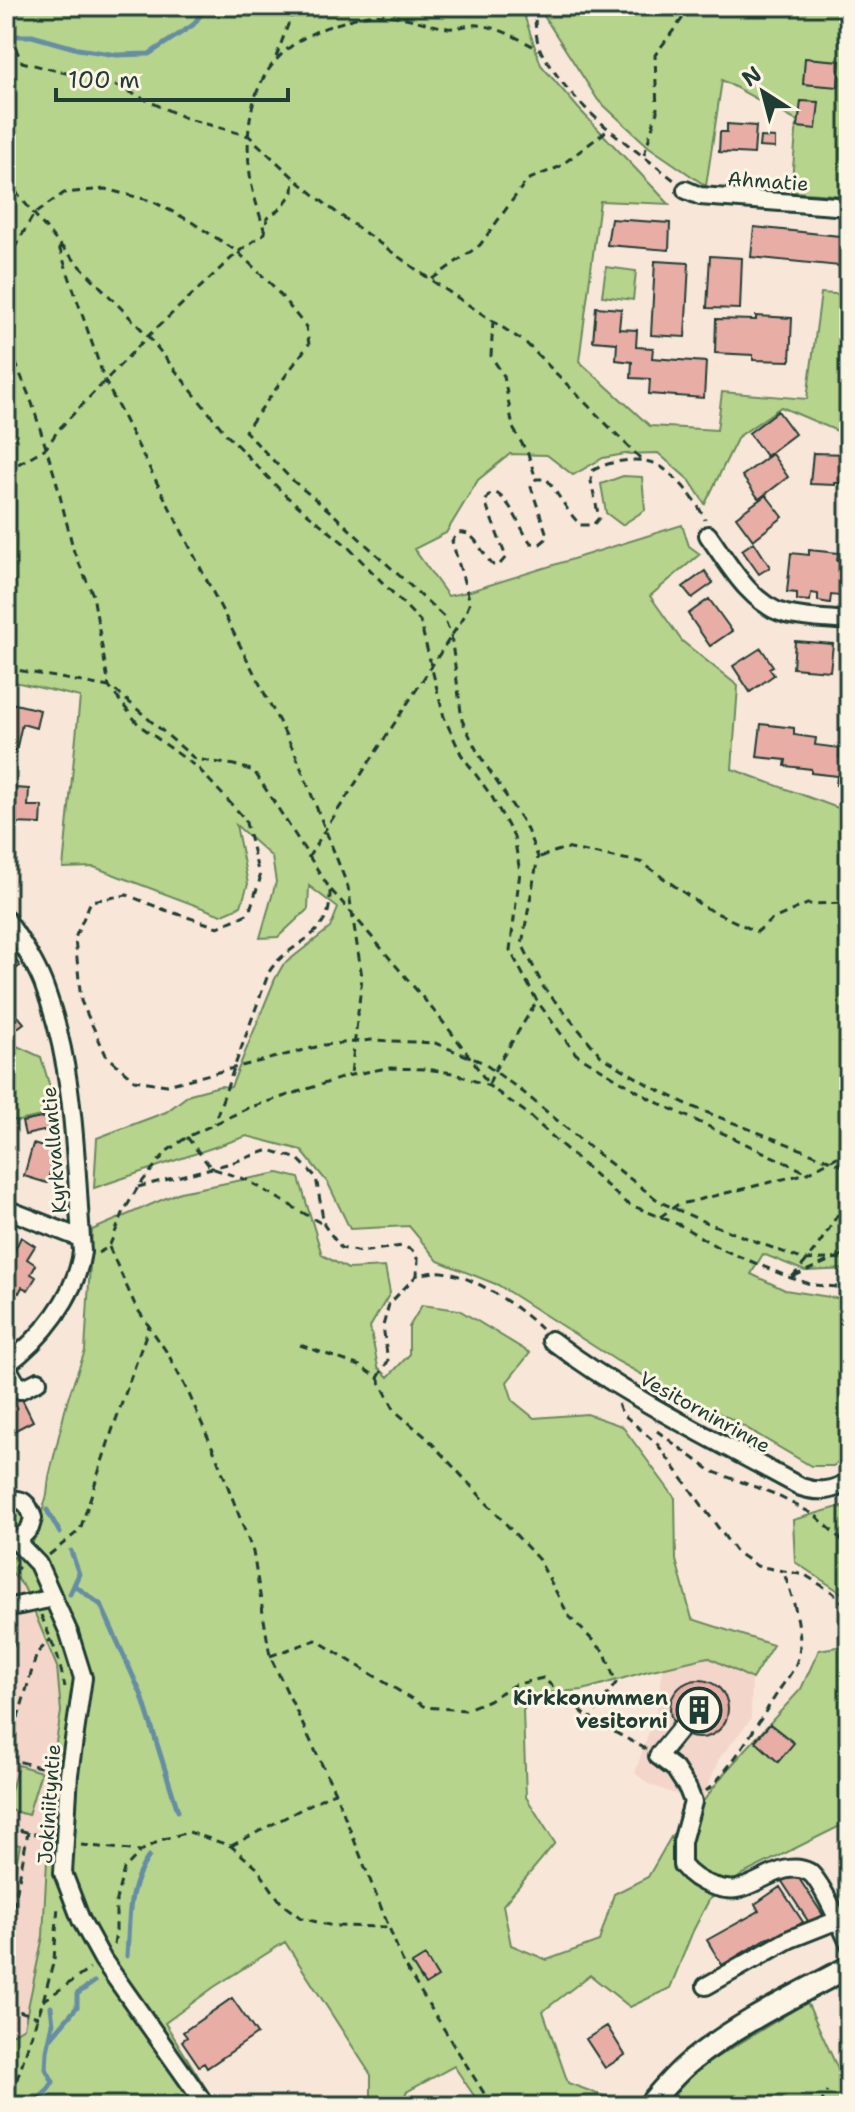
<svg xmlns="http://www.w3.org/2000/svg" width="855" height="2112" viewBox="0 0 855 2112" font-family="'Shantell Sans',sans-serif">
<style>
.built{fill:#f3d6c9}
.green{fill:#b7d48c;stroke:#6b8860;stroke-width:2}
.lines{fill:none;stroke-linecap:round;stroke-linejoin:round}
.stream{stroke:#658ea4;stroke-width:5}
.building{fill:#e8aea6;stroke:#1f3d34;stroke-width:2}
.minor-casing{stroke:#1f3d34;stroke-width:22}
.major-casing{stroke:#1f3d34;stroke-width:26}
.path{stroke:#1f3d34;stroke-width:3;stroke-dasharray:8 6;stroke-linecap:butt}
.minor{stroke:#fcf5e5;stroke-width:16}
.major{stroke:#fcf5e5;stroke-width:20}
.labels{text-anchor:middle;dominant-baseline:central;stroke-width:6;stroke-linejoin:round;paint-order:stroke}
.street-label{font-size:20px;fill:#1f3d34;stroke:#fcf5e5}
.poi-label{font-size:20px;font-weight:bold;fill:#1f3d34;stroke:#fcf5e5;text-anchor:end}
</style>
<rect width="100%" height="100%" fill="#f8e7d8"/>
<filter id="ink" filterUnits="userSpaceOnUse"><feTurbulence type="fractalNoise" baseFrequency=".0125" numOctaves="2"/><feDisplacementMap in="SourceGraphic" scale="16" xChannelSelector="R" yChannelSelector="G"/><feConvolveMatrix kernelMatrix="1 2 1 2 8 2 1 2 1" color-interpolation-filters="sRGB"/></filter>
<g filter="url(#ink)">
<path class="built" d="M 6,1566 L 24,1587 L 57,1667 L 61,1712 L 52,1766 L 43,1936 L 24,2027 L 6,2038 Z
M 708,1657 L 752,1679 L 751,1719 L 719,1759 L 701,1804 L 648,1784 L 635,1773 L 657,1707 L 663,1668 Z"/>
<path class="green" d="M 6,6 L 521,6 L 541,65 L 579,109 L 669,204 L 600,201 L 579,361 L 650,426 L 717,430 L 722,392 L 807,399 L 821,293 L 849,295 L 849,436 L 781,407 L 738,437 L 705,504 L 690,481 L 658,453 L 625,454 L 603,458 L 573,475 L 547,455 L 510,454 L 478,480 L 446,533 L 414,549 L 448,596 L 467,592 L 682,525 L 689,546 L 700,554 L 650,596 L 682,641 L 738,686 L 732,769 L 849,812 L 849,1269 L 805,1271 L 763,1254 L 751,1274 L 785,1290 L 849,1300 L 849,1455 L 833,1466 L 811,1466 L 731,1419 L 683,1397 L 617,1361 L 498,1285 L 438,1261 L 409,1226 L 350,1229 L 328,1183 L 301,1150 L 247,1136 L 94,1188 L 97,1138 L 166,1112 L 190,1094 L 220,1086 L 231,1087 L 275,979 L 283,965 L 330,928 L 338,908 L 309,886 L 308,909 L 278,937 L 260,938 L 276,882 L 272,857 L 236,825 L 248,884 L 241,906 L 221,915 L 94,867 L 63,868 L 80,697 L 6,680 Z
M 544,6 L 849,6 L 849,196 L 791,192 L 797,121 L 722,80 L 706,186 L 649,147 L 598,100 L 542,13 Z
M 606,267 L 636,271 L 633,300 L 602,296 Z
M 623,476 L 642,477 L 645,510 L 622,525 L 606,513 L 601,484 Z
M 17,1046 L 41,1057 L 52,1094 L 50,1114 L 19,1121 L 6,1119 L 6,1052 Z
M 278,1173 L 299,1178 L 322,1255 L 348,1269 L 385,1267 L 390,1293 L 370,1327 L 378,1367 L 388,1377 L 409,1355 L 409,1327 L 422,1305 L 459,1310 L 530,1353 L 507,1382 L 513,1401 L 534,1418 L 587,1414 L 622,1426 L 675,1498 L 676,1560 L 692,1619 L 773,1645 L 752,1679 L 708,1657 L 648,1671 L 583,1690 L 533,1694 L 523,1711 L 526,1797 L 555,1843 L 503,1905 L 511,1945 L 547,1960 L 599,1941 L 614,1894 L 648,1877 L 672,1835 L 701,1804 L 727,1770 L 801,1689 L 819,1650 L 849,1645 L 849,1824 L 838,1827 L 743,1874 L 709,1900 L 693,1931 L 670,1988 L 630,2007 L 590,1975 L 543,2011 L 568,2083 L 628,2105 L 627,2106 L 481,2106 L 454,2066 L 406,2092 L 405,2106 L 371,2106 L 371,2075 L 285,1942 L 214,1987 L 165,2023 L 217,2106 L 6,2106 L 6,2038 L 24,2027 L 43,1936 L 52,1766 L 61,1712 L 57,1667 L 24,1587 L 6,1566 L 6,1562 L 32,1546 L 47,1495 L 49,1477 L 68,1398 L 85,1351 L 92,1230 L 180,1192 Z
M 849,1504 L 849,1598 L 795,1562 L 793,1520 Z
M 13,1508 L 19,1509 C 25,1519 23,1525 14,1531 L 6,1526 L 6,1510 Z
M 18,1765 L 41,1772 L 28,1815 L 6,1809 Z
M 6,1842 L 20,1845 L 8,1905 L 6,1904 Z
M 807,2002 L 849,2093 L 849,2106 L 664,2106 L 696,2070 Z"/>
<g class="lines">
<path class="stream" d="M 18,36 L 32,36 L 78,49 L 117,55 L 149,54 L 193,25 L 207,6
M 6,37 L 8,36
M 47,1510 L 60,1533
M 71,1551 L 79,1574 L 74,1585 L 101,1605 L 142,1696 L 178,1811
M 70,1594 L 74,1585
M 127,1956 C 130,1917 126,1890 149,1856
M 50,2039 L 77,2007 L 77,1994 L 94,1982
M 20,2103 C 36,2105 46,2094 53,2082 L 46,2069 L 47,2051 L 53,2024 L 51,2007"/>
</g>
<path class="building" d="M 805,58 L 840,61 L 838,87 L 803,84 Z
M 801,101 L 819,102 L 816,129 L 798,127 Z
M 727,124 L 756,126 L 754,154 L 719,152 L 720,132 L 727,132 Z
M 760,137 L 775,138 L 775,148 L 759,147 Z
M 611,219 L 670,223 L 669,250 L 607,245 Z
M 754,227 L 849,237 L 849,267 L 751,257 Z
M 710,256 L 742,258 L 740,309 L 707,308 Z
M 655,261 L 689,263 L 685,337 L 651,335 Z
M 596,307 L 621,309 L 619,329 L 637,330 L 636,347 L 653,348 L 652,358 L 706,362 L 704,398 L 649,394 L 650,379 L 631,378 L 632,362 L 616,360 L 617,343 L 593,341 Z
M 756,316 L 792,318 L 790,361 L 753,360 L 753,355 L 715,353 L 716,319 L 756,320 Z
M 778,411 L 795,434 L 766,456 L 749,433 Z
M 813,453 L 849,454 L 849,483 L 835,483 L 835,485 L 810,484 Z
M 772,454 L 788,477 L 759,499 L 742,476 Z
M 766,495 L 783,517 L 753,540 L 736,517 Z
M 754,542 L 770,567 L 759,574 L 742,550 Z
M 809,550 L 838,553 L 837,561 L 849,562 L 849,597 L 831,595 L 830,603 L 818,601 L 818,594 L 811,593 L 810,601 L 797,600 L 797,593 L 787,592 L 791,553 L 809,555 Z
M 705,571 L 713,583 L 692,598 L 683,587 Z
M 709,599 L 732,631 L 710,646 L 688,614 Z
M 795,641 L 833,644 L 830,671 L 793,668 Z
M 846,644 L 849,644 L 849,665 L 844,665 Z
M 761,648 L 773,666 L 769,668 L 774,675 L 750,692 L 733,666 Z
M 847,677 L 849,677 L 849,700 L 846,700 Z
M 7,702 L 40,710 L 36,728 L 22,724 L 16,751 L 6,748 Z
M 761,724 L 794,728 L 794,735 L 816,738 L 815,745 L 840,748 L 839,757 L 849,758 L 849,786 L 836,785 L 837,776 L 811,773 L 811,769 L 785,766 L 786,760 L 757,757 Z
M 14,788 L 29,789 L 28,806 L 42,806 L 41,824 L 12,823 Z
M 6,947 L 20,966 L 8,974 L 6,971 Z
M 11,1008 L 24,1023 L 11,1033 L 6,1028 L 6,1012 Z
M 46,1117 L 48,1130 L 25,1135 L 22,1122 Z
M 33,1144 L 56,1151 L 47,1183 L 24,1176 Z
M 21,1237 L 35,1246 L 27,1259 L 36,1265 L 31,1274 L 36,1277 L 28,1290 L 22,1287 L 19,1293 L 6,1285 L 6,1268 Z
M 20,1395 L 33,1421 L 6,1435 L 6,1402 Z
M 6,1642 L 14,1644 L 6,1660 Z
M670 1709a29 29 0 1 1 58 0a29 29 0 1 1-58 0Z
M 770,1724 L 794,1743 L 778,1762 L 755,1741 Z
M 794,1871 L 825,1918 L 812,1927 L 781,1880 Z
M 780,1887 L 803,1922 L 774,1942 L 771,1936 L 722,1965 L 707,1940 L 759,1911 L 755,1904 Z
M 425,1956 L 438,1977 L 425,1985 L 412,1964 Z
M 232,1998 L 257,2034 L 207,2068 L 204,2063 L 199,2066 L 182,2041 L 187,2037 L 183,2032 Z
M 607,2026 L 625,2055 L 605,2068 L 586,2039 Z
M 454,2099 L 459,2106 L 442,2106 Z
M 297,2102 L 297,2106 L 250,2106 Z"/>
<g class="lines">
<g class="minor-casing">
<path id="minor" d="M 686,190 L 700,196 L 849,207
M 708,535 C 728,563 751,605 786,614 C 806,619 829,619 849,621
M 6,919 C 19,939 34,960 43,983 C 76,1069 75,1162 82,1252 C 76,1296 41,1339 6,1365
M 6,1209 L 80,1238
M 551,1340 C 629,1399 715,1440 801,1487 C 819,1493 833,1491 849,1481
M 6,1365 L 20,1390 L 38,1381
M 6,1500 C 23,1498 28,1502 33,1518 L 30,1528 L 17,1542
M 6,1535 L 17,1542 L 38,1564 L 69,1633 L 83,1678 L 69,1774 L 63,1873 L 81,1920 L 103,1960 L 206,2106
M 6,1608 L 54,1598
M 680,1729 L 658,1756 L 675,1769 L 688,1789 L 693,1802 L 682,1842 L 682,1865 C 690,1875 700,1882 713,1886 C 721,1888 728,1891 737,1889 C 759,1885 785,1859 809,1872 C 820,1879 842,1928 849,1943
M 706,1986 L 790,1939 L 838,1920"/>
</g>
<g class="major-casing">
<path id="major" d="M 648,2106 C 661,2091 674,2075 690,2062 C 738,2023 795,1996 849,1967"/>
</g>
<path class="path" d="M 11,6 L 13,43 L 22,62 L 114,85 L 185,118 L 249,136 L 294,178 L 329,207 L 431,280 L 526,343 L 643,461
M 535,6 C 535,20 535,37 540,49 C 542,55 547,60 550,65 C 580,113 631,146 674,180
M 276,57 L 295,6
M 644,155 L 657,112 L 655,55 L 685,15 L 699,6
M 6,180 L 58,243 L 148,336 L 226,434 L 286,496 L 346,545 L 420,621 L 444,717 L 461,754 L 492,797 L 514,837 L 520,872 L 510,950 L 537,1001 L 576,1054 L 652,1100 L 808,1173
M 265,233 C 260,214 252,193 250,174 C 241,100 264,44 340,23 C 349,20 360,16 369,15 C 396,12 422,24 448,28 C 458,29 468,24 478,25 C 500,27 521,40 540,50
M 59,247 L 105,381 L 295,753 L 348,887 L 362,977 L 351,1074
M 6,274 L 7,261 L 34,214 L 64,193 L 105,189 L 152,201 L 190,221 L 238,252 L 274,287 L 306,327 L 309,344 L 245,431 L 292,480 L 333,514 L 443,616 L 451,635 L 462,720 L 478,753 L 525,825 L 538,857 L 522,944 L 544,988 L 601,1056 L 652,1087 L 693,1107 L 849,1168
M 432,279 L 480,245 L 527,180 L 559,167 L 609,129
M 6,321 L 12,354 L 32,403 L 56,480 L 74,552 L 93,595 L 109,687 L 139,725 L 199,769 L 245,819 L 260,879 L 249,913 L 218,927 L 165,910 L 127,895 L 91,901 L 75,938 L 81,1001 L 106,1055 L 134,1080 L 167,1085 L 324,1045 L 372,1040 L 435,1043 L 482,1062 L 523,1092 L 588,1146 L 660,1202 L 700,1220 L 804,1260 L 849,1258
M 493,321 L 491,356 L 504,376 L 513,428 L 528,454 L 536,479
M 6,471 L 46,448 L 59,429 L 148,336 L 238,252 L 265,233 L 267,218 L 281,208 L 293,192 L 294,178
M 6,562 L 10,570 L 6,583
M 6,668 L 109,687 L 115,690 L 195,759 L 234,765 L 254,771 L 330,889 C 330,898 330,907 327,915 C 316,941 284,947 269,972 L 214,1123
M 540,857 L 565,848 L 641,862 L 704,907 L 757,932 L 771,920 L 807,904 L 849,903
M 308,858 L 325,830 L 465,615 L 470,602 L 452,541 L 458,533 C 476,530 481,554 493,565 L 500,564 L 506,557 L 485,502 L 489,495 L 496,493 C 513,503 519,528 531,543 L 540,544 L 546,539 L 546,532 L 531,487 L 536,479 L 547,479 L 570,513 L 580,525 L 593,525 L 599,518 L 591,481 L 592,471 C 608,461 642,455 660,466 C 679,479 696,499 705,520
M 331,890 C 356,917 379,946 403,974 C 433,1010 464,1045 489,1086
M 489,1084 L 494,1071 L 537,1001
M 187,1137 L 211,1168 L 247,1180 L 324,1225
M 138,1187 L 231,1163 L 269,1150 L 298,1159 L 316,1177 L 324,1225 L 341,1248 L 361,1252 L 402,1246 L 412,1250 L 418,1260 L 417,1275
M 660,1217 L 677,1205 L 808,1173 L 837,1157 L 849,1157
M 109,1247 L 136,1307 L 168,1354 L 189,1394 L 217,1458 L 253,1552 L 270,1656 L 335,1792 L 404,1965 L 492,2106
M 98,1253 L 109,1247 L 124,1211 L 138,1187 L 167,1151 L 187,1137 L 248,1108 L 351,1075 L 387,1068 L 426,1069 L 453,1073 L 489,1086 L 524,1111 L 626,1203 L 680,1225 L 719,1248 L 791,1278 L 814,1285 L 849,1288
M 838,1257 L 849,1252
M 794,1276 L 831,1260
M 792,1277 C 816,1252 832,1225 849,1195
M 300,1345 L 360,1366 L 378,1378 L 395,1411 L 427,1438 L 539,1560 L 569,1616 L 605,1653 L 616,1683 L 590,1719
M 378,1378 L 388,1361 L 383,1326 L 389,1304 L 417,1275 C 425,1274 434,1271 442,1272 C 475,1276 519,1307 541,1329
M 618,1404 L 622,1413 L 658,1445 L 736,1552 L 757,1566 L 805,1575 L 832,1592 L 849,1608
M 657,1431 L 711,1471 L 772,1493 L 815,1515 L 846,1544 L 849,1545
M 49,1555 L 80,1530 L 112,1431 L 149,1326
M 6,1558 L 19,1569
M 41,1615 L 58,1657 L 65,1687
M 270,1656 L 316,1640 L 425,1707 L 465,1710 L 489,1700 L 514,1685 L 543,1678 L 590,1719 L 646,1749
M 6,1758 L 55,1771
M 6,1759 L 37,1653 L 51,1639
M 706,1791 C 731,1770 759,1721 778,1692 C 784,1682 794,1671 797,1661 C 806,1637 792,1594 783,1571
M 6,1827 L 51,1838
M 81,1845 L 141,1851
M 231,1846 L 334,1792
M 114,1945 L 116,1932 L 116,1900 L 124,1869 L 141,1851 L 161,1840 L 189,1832 L 231,1846 L 257,1868 L 282,1904 L 301,1918 L 333,1926 L 388,1927
M 6,1948 L 28,1832
M 43,2001 L 90,1969
M 6,2007 L 38,2017
M 8,2106 L 43,2001 L 54,1960 L 58,1905
M 820,2106 L 827,2091"/>
<use href="#minor" class="minor"/>
<use href="#major" class="major"/>
</g>
</g>
<defs>
<g id="building-ring" transform="scale(2.3)"><circle r="9.5" fill="#fcf5e5" stroke="#1f3d34" stroke-width="1.5"/><path d="M-4-6H4V6H1V3H-1V6H-4ZM-2.5-4.3h1.7v1.8h-1.7ZM.8-4.3h1.7v1.8H.8ZM-2.5-1h1.7V.8h-1.7ZM.8-1h1.7V.8H.8Z" fill="#1f3d34"/></g>
</defs>
<g fill-rule="evenodd">
<use href="#building-ring" x="699" y="1710"/>
</g>
<g class="labels">
<g class="street-label">
<text transform="translate(768 181) rotate(4)">Ahmatie</text>
<text transform="translate(54 1150) rotate(-95)">Kyrkvallantie</text>
<text transform="translate(705 1412) rotate(29)">Vesitorninrinne</text>
<text transform="translate(49 1804) rotate(-86)">Jokiniityntie</text>
</g>
<g class="poi-label">
<text x="668" y="1698">Kirkkonummen<tspan x="668" dy="23">vesitorni</tspan></text>
</g>
</g>
<rect width="855" height="2112" fill="none" stroke="#fcf5e5" stroke-width="32"/>
<rect x="16" y="16" width="823" height="2080" fill="none" stroke="#1f3d34" stroke-width="3" filter="url(#ink)"/>
<g transform="translate(763 92) rotate(324)" stroke="#fcf5e5" stroke-width="6" paint-order="stroke">
<path d="M0-6L14 30L0 20L-14 30Z" fill="#1f3d34"/>
<text y="-12" font-size="22" font-weight="bold" text-anchor="middle" fill="#1f3d34">N</text>
</g>
<path d="M56 88v12h232v-12" fill="none" stroke="#1f3d34" stroke-width="4"/>
<text x="68" y="88" font-size="24" fill="#1f3d34" stroke="#fcf5e5" stroke-width="6" paint-order="stroke">100 m</text>
</svg>
